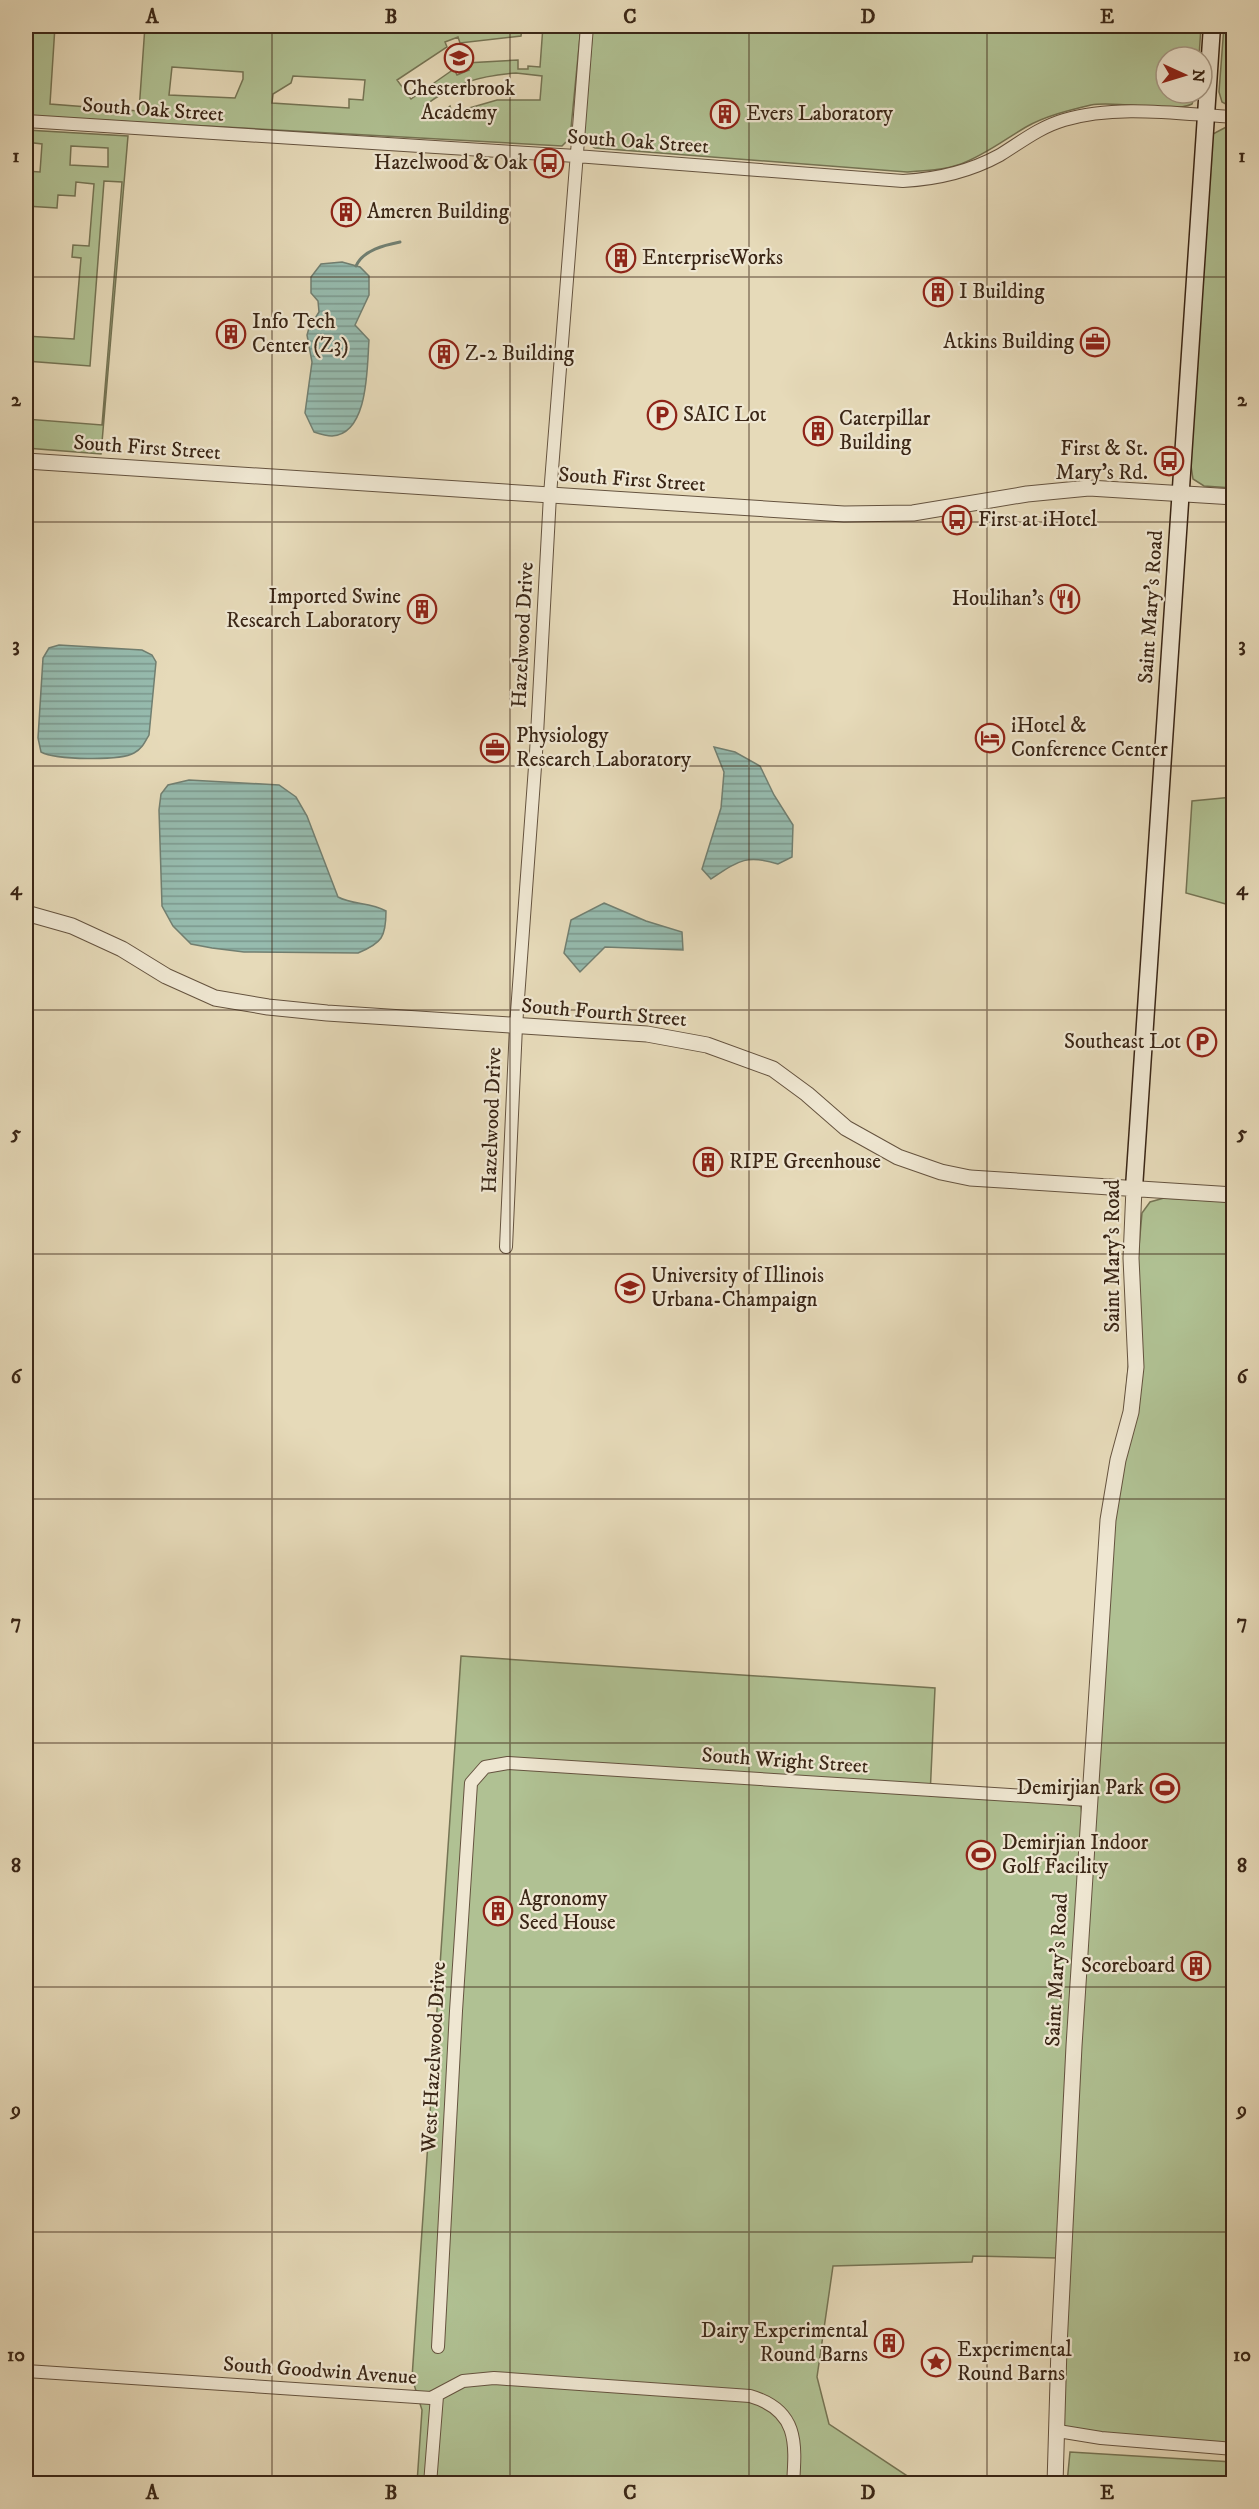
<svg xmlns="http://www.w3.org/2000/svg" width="1259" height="2509" viewBox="0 0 1259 2509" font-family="'IM FELL DW Pica',serif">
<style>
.green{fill:#b0c193;stroke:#757454;stroke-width:1.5;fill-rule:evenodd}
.water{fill:url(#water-rules);stroke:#717f71;stroke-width:1.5}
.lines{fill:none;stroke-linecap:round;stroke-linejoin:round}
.stream{stroke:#717f71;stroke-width:3}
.minor-casing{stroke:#65533f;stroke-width:14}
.tertiary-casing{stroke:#65533f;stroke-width:17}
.secondary-casing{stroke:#3a2616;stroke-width:19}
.minor{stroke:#efe7d2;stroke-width:12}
.tertiary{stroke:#efe7d2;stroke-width:15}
.secondary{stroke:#efe7d2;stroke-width:16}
.grid{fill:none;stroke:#3a2616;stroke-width:1.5;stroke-opacity:0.55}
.labels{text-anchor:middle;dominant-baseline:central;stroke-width:4.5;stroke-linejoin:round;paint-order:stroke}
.poi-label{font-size:21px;fill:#3a2616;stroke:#efe7d2;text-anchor:start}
.street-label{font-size:21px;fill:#3a2616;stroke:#efe7d2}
.neatline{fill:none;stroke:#3a2616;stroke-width:2}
.grid-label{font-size:20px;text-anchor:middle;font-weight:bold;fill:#3a2616}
</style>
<defs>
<pattern id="water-rules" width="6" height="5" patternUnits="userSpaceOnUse" patternTransform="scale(1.5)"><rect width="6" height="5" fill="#96bbae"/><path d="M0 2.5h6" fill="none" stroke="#7b988d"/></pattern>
</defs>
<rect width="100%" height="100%" fill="#e6dab9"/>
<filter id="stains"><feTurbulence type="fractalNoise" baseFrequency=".00333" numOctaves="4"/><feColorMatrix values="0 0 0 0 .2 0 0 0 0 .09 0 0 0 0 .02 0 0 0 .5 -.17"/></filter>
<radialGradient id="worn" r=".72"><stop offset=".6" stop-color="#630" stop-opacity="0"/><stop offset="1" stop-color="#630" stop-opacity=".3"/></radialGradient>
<path class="green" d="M 26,26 L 55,26 L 50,104 L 139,111 L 145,26 L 522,26 L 521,36 L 460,43 L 458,37 L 445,42 L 447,47 L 397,80 L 411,99 L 454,69 L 457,75 L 469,70 L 466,63 L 518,60 L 518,69 L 528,69 L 528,66 L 540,67 L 543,26 L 581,26 L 570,138 L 562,146 L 26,116 ZM 172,67 L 243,72 L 243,79 L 235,98 L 169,95 ZM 516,73 L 542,76 L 540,100 L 497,100 L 452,113 L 450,106 L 437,117 L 424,106 C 455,83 478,76 516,73 ZM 293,76 L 365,80 L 363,100 L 349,99 L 349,108 L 272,103 L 273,94 L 291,83 Z
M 593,26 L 1201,26 L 1199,57 L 1166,57 L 1166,93 L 1196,93 L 1192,104 C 1172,114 1119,100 1091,105 C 1070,110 1045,116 1026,127 C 1004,140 985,155 961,164 C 944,170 925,171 907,172 L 595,148 L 589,144 L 584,133 Z
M 1224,26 L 1233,26 L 1233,108 L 1222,102 L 1219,92 Z
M 1230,125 L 1233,125 L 1233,488 L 1204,486 L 1193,479 L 1190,459 L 1211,135 Z
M 26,130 L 128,136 L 101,454 L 26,448 L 26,419 L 102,425 L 122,182 L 104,181 L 90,366 L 26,361 L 26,336 L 74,339 L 81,258 L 72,257 L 73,245 L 89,246 L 94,184 L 76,182 L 75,196 L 58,195 L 57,208 L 26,206 L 26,171 L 40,172 L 42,144 L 26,142 ZM 71,146 L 108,148 L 108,167 L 70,165 Z
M 1233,797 L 1234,797 L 1233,906 L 1186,893 L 1192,801 Z
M 1164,1198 L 1233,1202 L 1233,2444 L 1066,2430 L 1062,2425 L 1064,2331 L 1107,1604 L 1142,1213 L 1150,1202 Z
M 461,1656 L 935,1688 L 930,1796 L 1076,1803 L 1081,1807 L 1082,1815 L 1057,2258 L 973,2256 L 972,2262 L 833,2266 L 817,2377 L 829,2424 L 918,2483 L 417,2483 L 422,2410 L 412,2378 Z
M 1070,2452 L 1233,2462 L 1233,2483 L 1067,2483 Z"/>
<path class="water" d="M 342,262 L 360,267 L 369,276 L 369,295 L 355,325 L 369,340 C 367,366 369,434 332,436 C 326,436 320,434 314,432 L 305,413 L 312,362 L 307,335 L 309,328 L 319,312 L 318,301 L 311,293 L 311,277 L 321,264 Z
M 59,645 L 142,650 L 152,655 L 156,662 L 149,735 C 145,742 142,749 134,753 C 120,761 56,760 41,752 L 38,738 L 43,658 L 49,648 Z
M 714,747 L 735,752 L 760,766 L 774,795 L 793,825 L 792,857 L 778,864 C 746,854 738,861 711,879 L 702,869 L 721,808 L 724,772 Z
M 189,780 L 279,785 L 296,797 L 307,816 L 338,897 C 353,905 370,902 386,911 C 386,937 382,943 358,953 L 244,952 L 212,948 L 191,944 L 173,926 L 162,906 L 159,810 L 161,794 L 168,785 Z
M 604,903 L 646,921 L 682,932 L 683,950 L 605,947 L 580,972 L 564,953 L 571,920 Z"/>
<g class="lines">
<path class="stream" d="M 356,266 C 363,250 385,245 400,242"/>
<g class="minor-casing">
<path id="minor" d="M 26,121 L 576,156 L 903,181 C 938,179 969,172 1000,155 C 1021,142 1040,127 1064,120 C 1116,104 1180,114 1234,117
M 506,1247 L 516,1026 L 536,753 L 550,495 L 587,26
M 438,2347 L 456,2011 L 471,1783 L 485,1767 L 508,1763 L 1089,1800
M 26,2371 L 431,2398 L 463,2381 L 494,2378 L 750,2396 C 798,2410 796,2442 793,2484
M 1058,2431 L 1101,2438 L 1234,2449
M 430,2484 L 437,2396"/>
</g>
<g class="tertiary-casing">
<path id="tertiary" d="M 26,461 L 844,514 L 913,513 L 1027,494 L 1089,488 L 1234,497
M 26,913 L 72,926 L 122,949 L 166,976 L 215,998 L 268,1007 L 327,1013 L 647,1034 L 707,1045 L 773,1069 L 807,1094 L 846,1128 L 898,1157 L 941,1172 L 970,1178 L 1234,1195
M 1055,2484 L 1059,2347 L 1074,2046 L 1108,1520 L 1118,1460 L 1131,1412 L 1136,1367 L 1131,1258 L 1134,1188"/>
</g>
<g class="secondary-casing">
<path id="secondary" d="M 1134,1188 L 1212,26"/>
</g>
<use href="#minor" class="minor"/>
<use href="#tertiary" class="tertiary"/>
<use href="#secondary" class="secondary"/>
</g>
<path class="grid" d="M 272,26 L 272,2484M 510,26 L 510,2484M 749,26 L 749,2484M 987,26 L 987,2484M 26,277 L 1234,277M 26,522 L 1234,522M 26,766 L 1234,766M 26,1010 L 1234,1010M 26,1254 L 1234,1254M 26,1499 L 1234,1499M 26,1743 L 1234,1743M 26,1987 L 1234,1987M 26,2232 L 1234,2232"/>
<defs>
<g id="school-ring" transform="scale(1.5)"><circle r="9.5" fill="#efe7d2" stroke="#8f2418" stroke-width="1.5"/><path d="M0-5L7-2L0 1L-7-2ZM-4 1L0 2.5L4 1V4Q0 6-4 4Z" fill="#8f2418"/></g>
<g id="building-ring" transform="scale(1.5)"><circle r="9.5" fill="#efe7d2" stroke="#8f2418" stroke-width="1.5"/><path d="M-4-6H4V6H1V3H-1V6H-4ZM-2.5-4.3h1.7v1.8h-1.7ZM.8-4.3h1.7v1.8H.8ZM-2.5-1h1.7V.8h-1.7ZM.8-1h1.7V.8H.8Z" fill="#8f2418"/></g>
<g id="bus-ring" transform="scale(1.5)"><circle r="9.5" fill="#efe7d2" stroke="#8f2418" stroke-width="1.5"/><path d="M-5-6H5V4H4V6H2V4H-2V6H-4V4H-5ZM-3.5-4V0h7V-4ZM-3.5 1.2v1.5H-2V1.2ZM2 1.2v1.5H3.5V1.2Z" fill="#8f2418"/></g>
<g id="office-ring" transform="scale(1.5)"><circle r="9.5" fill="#efe7d2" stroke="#8f2418" stroke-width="1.5"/><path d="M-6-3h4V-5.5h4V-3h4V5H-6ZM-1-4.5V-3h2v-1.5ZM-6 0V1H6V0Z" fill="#8f2418"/></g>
<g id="parking-ring" transform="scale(1.5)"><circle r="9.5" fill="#efe7d2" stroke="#8f2418" stroke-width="1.5"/><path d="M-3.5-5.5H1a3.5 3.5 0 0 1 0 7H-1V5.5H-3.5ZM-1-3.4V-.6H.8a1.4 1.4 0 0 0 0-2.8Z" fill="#8f2418"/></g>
<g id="restaurant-ring" transform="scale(1.5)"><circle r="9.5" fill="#efe7d2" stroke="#8f2418" stroke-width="1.5"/><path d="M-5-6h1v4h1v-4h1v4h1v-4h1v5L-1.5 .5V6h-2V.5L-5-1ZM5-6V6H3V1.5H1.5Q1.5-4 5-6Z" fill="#8f2418"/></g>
<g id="hotel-ring" transform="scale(1.5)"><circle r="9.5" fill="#efe7d2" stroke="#8f2418" stroke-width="1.5"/><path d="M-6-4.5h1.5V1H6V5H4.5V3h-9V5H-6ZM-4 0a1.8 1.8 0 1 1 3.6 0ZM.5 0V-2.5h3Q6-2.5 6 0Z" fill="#8f2418"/></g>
<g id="university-ring" transform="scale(1.5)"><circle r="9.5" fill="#efe7d2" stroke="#8f2418" stroke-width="1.5"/><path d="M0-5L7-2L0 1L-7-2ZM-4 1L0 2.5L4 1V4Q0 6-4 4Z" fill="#8f2418"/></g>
<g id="stadium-ring" transform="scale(1.5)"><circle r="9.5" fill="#efe7d2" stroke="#8f2418" stroke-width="1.5"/><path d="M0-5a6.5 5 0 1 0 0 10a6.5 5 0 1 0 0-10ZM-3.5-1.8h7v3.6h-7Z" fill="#8f2418"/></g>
<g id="sight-ring" transform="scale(1.5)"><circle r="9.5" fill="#efe7d2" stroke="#8f2418" stroke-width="1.5"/><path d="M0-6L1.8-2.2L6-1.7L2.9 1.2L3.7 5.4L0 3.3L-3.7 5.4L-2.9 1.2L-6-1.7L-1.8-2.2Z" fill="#8f2418"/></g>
</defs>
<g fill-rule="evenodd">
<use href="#school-ring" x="459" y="58"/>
<use href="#building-ring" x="725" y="114"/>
<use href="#bus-ring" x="549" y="163"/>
<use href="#building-ring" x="346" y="212"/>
<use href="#building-ring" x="621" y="258"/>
<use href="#building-ring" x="938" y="292"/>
<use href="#building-ring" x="231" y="334"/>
<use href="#office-ring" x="1095" y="342"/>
<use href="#building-ring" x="444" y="354"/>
<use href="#parking-ring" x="662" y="415"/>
<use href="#building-ring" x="818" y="431"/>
<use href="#bus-ring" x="1169" y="461"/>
<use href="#bus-ring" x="957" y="520"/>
<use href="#restaurant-ring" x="1065" y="599"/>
<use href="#building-ring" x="422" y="609"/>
<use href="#hotel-ring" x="990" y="738"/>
<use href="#office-ring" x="495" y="748"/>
<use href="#parking-ring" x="1202" y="1042"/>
<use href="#building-ring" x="708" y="1162"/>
<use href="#university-ring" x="630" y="1288"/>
<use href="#stadium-ring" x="1165" y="1788"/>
<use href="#stadium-ring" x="981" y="1855"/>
<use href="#building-ring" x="498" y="1911"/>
<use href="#building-ring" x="1196" y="1966"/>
<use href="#building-ring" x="889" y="2343"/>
<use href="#sight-ring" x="936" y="2362"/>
</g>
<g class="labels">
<g class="poi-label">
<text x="459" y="89" text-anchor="middle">Chesterbrook<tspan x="459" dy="24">Academy</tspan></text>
<text x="746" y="114">Evers Laboratory</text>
<text x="528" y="163" text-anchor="end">Hazelwood &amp; Oak</text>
<text x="367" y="212">Ameren Building</text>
<text x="642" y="258">EnterpriseWorks</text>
<text x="959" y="292">I Building</text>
<text x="252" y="322">Info Tech<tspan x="252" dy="24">Center (Z3)</tspan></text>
<text x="1074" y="342" text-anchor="end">Atkins Building</text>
<text x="465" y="354">Z-2 Building</text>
<text x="683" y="415">SAIC Lot</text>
<text x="839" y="419">Caterpillar<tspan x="839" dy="24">Building</tspan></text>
<text x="1148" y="449" text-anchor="end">First &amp; St.<tspan x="1148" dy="24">Mary's Rd.</tspan></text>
<text x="978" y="520">First at iHotel</text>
<text x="401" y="597" text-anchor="end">Imported Swine<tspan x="401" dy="24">Research Laboratory</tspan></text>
<text x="1044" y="599" text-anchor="end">Houlihan's</text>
<text x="1011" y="726">iHotel &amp;<tspan x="1011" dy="24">Conference Center</tspan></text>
<text x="516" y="736">Physiology<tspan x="516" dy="24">Research Laboratory</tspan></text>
<text x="1181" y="1042" text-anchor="end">Southeast Lot</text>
<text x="729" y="1162">RIPE Greenhouse</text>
<text x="651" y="1276">University of Illinois<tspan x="651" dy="24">Urbana-Champaign</tspan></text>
<text x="1144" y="1788" text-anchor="end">Demirjian Park</text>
<text x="1002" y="1843">Demirjian Indoor<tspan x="1002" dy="24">Golf Facility</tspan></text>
<text x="519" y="1899">Agronomy<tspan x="519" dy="24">Seed House</tspan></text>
<text x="1175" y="1966" text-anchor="end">Scoreboard</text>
<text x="868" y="2331" text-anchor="end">Dairy Experimental<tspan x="868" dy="24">Round Barns</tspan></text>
<text x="957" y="2350">Experimental<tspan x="957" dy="24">Round Barns</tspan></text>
</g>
<g class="street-label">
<text transform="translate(153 110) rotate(4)">South Oak Street</text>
<text transform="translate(638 142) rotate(4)">South Oak Street</text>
<text transform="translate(147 448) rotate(4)">South First Street</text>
<text transform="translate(632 480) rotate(4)">South First Street</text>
<text transform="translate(1151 607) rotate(-86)">Saint Mary's Road</text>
<text transform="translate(523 635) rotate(-87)">Hazelwood Drive</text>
<text transform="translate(604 1013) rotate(5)">South Fourth Street</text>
<text transform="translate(492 1120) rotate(-88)">Hazelwood Drive</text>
<text transform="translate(1113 1256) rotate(-90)">Saint Mary's Road</text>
<text transform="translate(785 1761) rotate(4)">South Wright Street</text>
<text transform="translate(1057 1970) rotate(-87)">Saint Mary's Road</text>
<text transform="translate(434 2057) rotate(-87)">West Hazelwood Drive</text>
<text transform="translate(320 2371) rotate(4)">South Goodwin Avenue</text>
</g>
</g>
<rect width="1259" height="2509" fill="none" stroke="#e6dab9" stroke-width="66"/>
<g transform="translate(1184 75) rotate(94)"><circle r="28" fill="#efe7d2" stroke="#a79a87" stroke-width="1.5"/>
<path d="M0-4.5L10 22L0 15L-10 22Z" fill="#8f2418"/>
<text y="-9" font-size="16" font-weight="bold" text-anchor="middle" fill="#3a2616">N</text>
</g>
<rect x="33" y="33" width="1193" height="2443" class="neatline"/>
<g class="grid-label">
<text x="152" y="23">A</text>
<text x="391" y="23">B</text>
<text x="630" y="23">C</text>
<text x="868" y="23">D</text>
<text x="1107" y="23">E</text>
<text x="16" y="162">1</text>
<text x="1242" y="162">1</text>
<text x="16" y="406">2</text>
<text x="1242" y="406">2</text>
<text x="16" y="651">3</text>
<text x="1242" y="651">3</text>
<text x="16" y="895">4</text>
<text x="1242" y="895">4</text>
<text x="16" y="1139">5</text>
<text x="1242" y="1139">5</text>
<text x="16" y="1383">6</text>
<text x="1242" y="1383">6</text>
<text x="16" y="1628">7</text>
<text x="1242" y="1628">7</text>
<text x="16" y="1872">8</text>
<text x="1242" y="1872">8</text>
<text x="16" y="2116">9</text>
<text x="1242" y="2116">9</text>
<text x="16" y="2361">10</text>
<text x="1242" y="2361">10</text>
<text x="152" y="2499">A</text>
<text x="391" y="2499">B</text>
<text x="630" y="2499">C</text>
<text x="868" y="2499">D</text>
<text x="1107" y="2499">E</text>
</g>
<rect width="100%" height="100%" filter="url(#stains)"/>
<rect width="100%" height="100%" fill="url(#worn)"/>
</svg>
